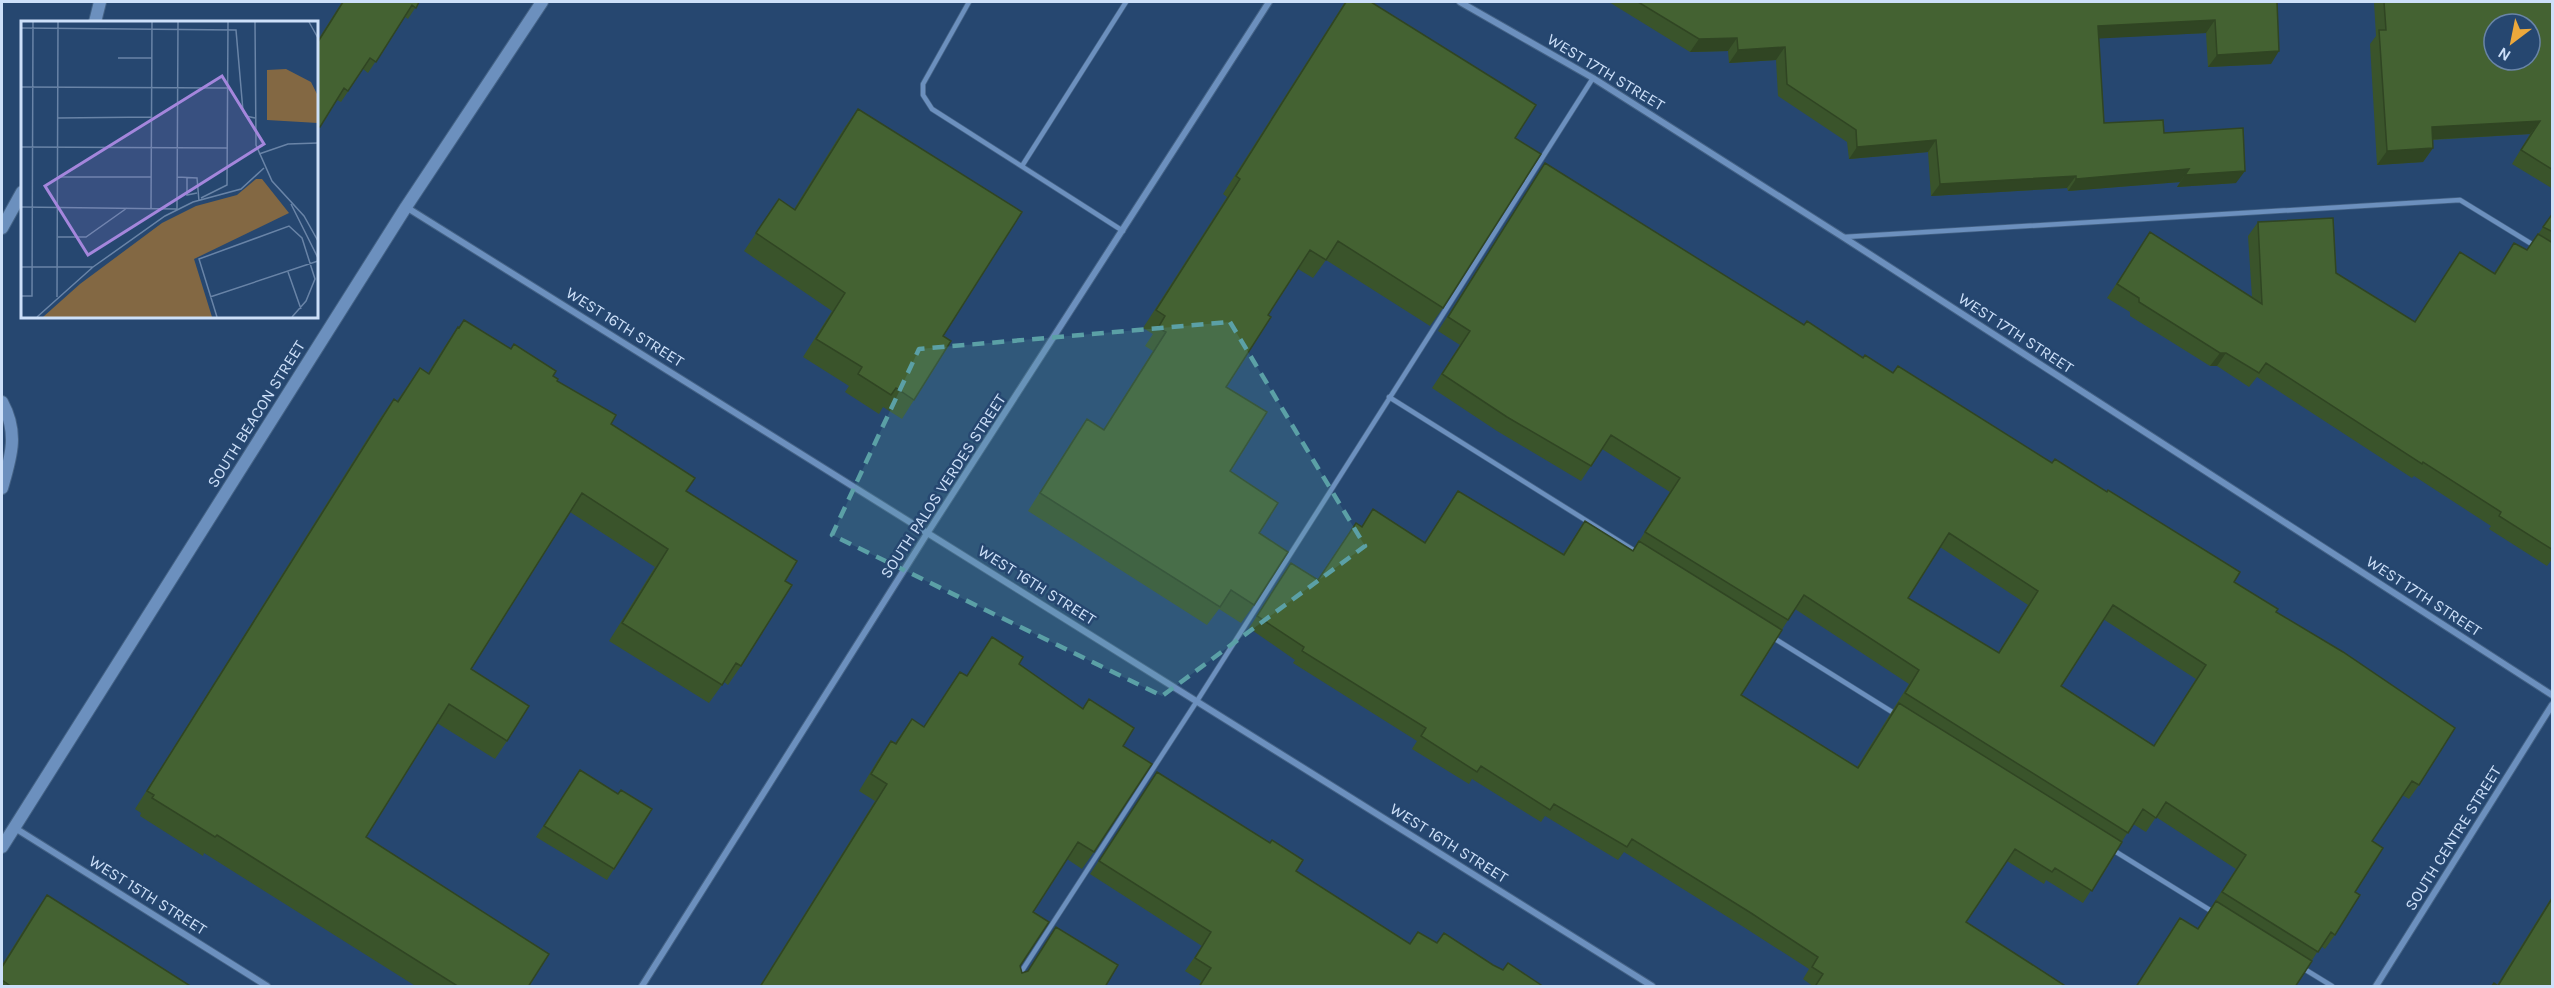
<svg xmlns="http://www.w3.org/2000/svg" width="2554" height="988" viewBox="0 0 2554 988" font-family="Karla,sans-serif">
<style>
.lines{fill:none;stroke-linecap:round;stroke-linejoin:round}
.lane-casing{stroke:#446285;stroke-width:6}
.street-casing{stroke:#446285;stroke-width:8}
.secondary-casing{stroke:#446285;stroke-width:14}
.lane{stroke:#6c90be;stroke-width:4.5}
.street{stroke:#6c90be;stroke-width:6}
.secondary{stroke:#6c90be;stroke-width:12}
.wall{fill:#3a542b;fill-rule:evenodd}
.shaded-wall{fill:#304523}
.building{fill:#446232;stroke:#304523;stroke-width:1.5;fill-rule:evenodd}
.marked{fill:#5ba0a6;fill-opacity:0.2;stroke:#5ba0a6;stroke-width:4.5;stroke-dasharray:12 8;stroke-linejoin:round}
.labels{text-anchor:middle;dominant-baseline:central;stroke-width:5;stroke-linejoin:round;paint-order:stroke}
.street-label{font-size:16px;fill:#cde0f9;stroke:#264770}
.inset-road{fill:none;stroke:#6984a7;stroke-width:1.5}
.view{fill:#a486dc;fill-opacity:0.15;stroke:#a486dc;stroke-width:3}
.inset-edge{fill:none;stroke:#cde0f9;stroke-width:3}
</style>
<rect width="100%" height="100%" fill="#264770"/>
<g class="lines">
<g class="lane-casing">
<path id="lane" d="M 969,2 L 923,84 L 923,95 L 932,109 L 1123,231
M 1022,166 L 1126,2
M 1844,237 L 2460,200 L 2535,246
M 1389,397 L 1638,553
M 1772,637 L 1897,715
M 2113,850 L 2213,912
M 2301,967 L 2332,986
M 1012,986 L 1197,701 L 1593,78"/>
</g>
<g class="street-casing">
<path id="street" d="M 1460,2 L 1593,78 L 1843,237 L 2552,695
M 406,207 L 1652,986
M 15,828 L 267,986
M 642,986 L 928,532 L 1269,2
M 2376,986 L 2552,705"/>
</g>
<g class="secondary-casing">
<path id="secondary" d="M 95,22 L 100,2
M 2,228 L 22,192
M 2,402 C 19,433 11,457 2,488
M 2,847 L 406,207 L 542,2"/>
</g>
<use href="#lane" class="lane"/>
<use href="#street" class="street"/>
<use href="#secondary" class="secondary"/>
</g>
<path class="wall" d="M 342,2 L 419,2 L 408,19 L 405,17 L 368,73 L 363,69 L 341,102 L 337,100 L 316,131 L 316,43 Z
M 1345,2 L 1371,2 L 1515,138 L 1443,308 L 1430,326 L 1326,260 L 1313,278 L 1298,269 L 1268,315 L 1226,387 L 1230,471 L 1259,533 L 1254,605 L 1241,623 L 1219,609 L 1207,625 L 1028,511 L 1074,438 L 1087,419 L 1103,430 L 1153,351 L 1145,346 L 1153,334 L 1143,328 L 1227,197 L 1223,194 Z
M 1609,2 L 2277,2 L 2271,64 L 2208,67 L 2206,33 L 2099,38 L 2104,123 L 2164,133 L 2236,183 L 2177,187 L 2180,182 L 2068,191 L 2067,188 L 1931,196 L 1928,152 L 1849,159 L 1847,142 L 1778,96 L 1776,60 L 1729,63 L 1728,51 L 1690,52 Z
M 2374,2 L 2553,2 L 2553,189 L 2512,164 L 2530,134 L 2432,140 L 2433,148 L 2423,162 L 2377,165 L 2370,44 L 2376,36 Z
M 858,109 L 943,336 L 914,400 L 902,419 L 883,407 L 879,414 L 845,392 L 849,386 L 803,357 L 832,311 L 744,251 L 779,199 L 794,209 L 845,127 Z
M 1545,163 L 1804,325 L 1893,373 L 2234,582 L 2276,612 L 2419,785 L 2409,799 L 2402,795 L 2372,841 L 2355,892 L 2335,935 L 2325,949 L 2321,946 L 2295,987 L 2135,987 L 2180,918 L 2197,929 L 2236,869 L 2156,817 L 2146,832 L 2133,824 L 2083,903 L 2046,880 L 2044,884 L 2007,861 L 1966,922 L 2067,987 L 1814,987 L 1803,979 L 1809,969 L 1742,926 L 1624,852 L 1618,860 L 1545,816 L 1541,822 L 1472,779 L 1469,784 L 1412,749 L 1417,741 L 1293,663 L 1295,660 L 1249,628 L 1291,563 L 1318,580 L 1356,523 L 1362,526 L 1373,509 L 1425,542 L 1458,491 L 1563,554 L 1585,521 L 1632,551 L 1636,546 L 1670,492 L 1602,449 L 1581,481 L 1497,431 L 1432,388 L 1460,345 L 1438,331 ZM 1940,547 L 2028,605 L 1998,653 L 1908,598 ZM 1795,609 L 1909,684 L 1857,767 L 1741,695 ZM 2103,619 L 2196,679 L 2154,746 L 2061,686 Z
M 2553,213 L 2553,558 L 2547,566 L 2489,529 L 2491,526 L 2414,476 L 2412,478 L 2257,377 L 2249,387 L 2217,366 L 2210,366 L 2130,316 L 2130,312 L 2107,298 L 2150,232 L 2252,297 L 2248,236 L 2258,222 L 2336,273 L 2415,322 L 2460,252 L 2494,273 L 2514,243 L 2527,250 Z
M 464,320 L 553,376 L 557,381 L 611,424 L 785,581 L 741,666 L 728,685 L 724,682 L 709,703 L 609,641 L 655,567 L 570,512 L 471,669 L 507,741 L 495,759 L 437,723 L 366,837 L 528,987 L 417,987 L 204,853 L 203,856 L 140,816 L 141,813 L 135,809 L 381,417 L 394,399 L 397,401 L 420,368 L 428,373 L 445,346 L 458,327 L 459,328 Z
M 992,637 L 1019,664 L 1083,708 L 1089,699 L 1123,746 L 1094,852 L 1082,869 L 1067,859 L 1033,912 L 1020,966 L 1022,973 L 1027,972 L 1056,927 L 1105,987 L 759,987 L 875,801 L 859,791 L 879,758 L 891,741 L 895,743 L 912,719 L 924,727 L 960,672 L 967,676 Z
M 580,770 L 614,869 L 607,880 L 536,837 Z
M 1157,772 L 1296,871 L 1410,944 L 1418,932 L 1436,943 L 1444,933 L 1493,965 L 1544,987 L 1198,987 L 1201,981 L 1185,971 L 1202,946 L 1090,874 Z
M 47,895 L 192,987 L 2,987 L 2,965 L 33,915 Z
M 2553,895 L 2553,987 L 2497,985 Z"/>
<path class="shaded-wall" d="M 2215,20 L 2206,33 L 2090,39 L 2098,26 Z
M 1737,38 L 1728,51 L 1690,52 L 1699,39 Z
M 1785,47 L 1776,60 L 1729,63 L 1738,50 Z
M 2279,51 L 2271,64 L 2208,67 L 2217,55 Z
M 2540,121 L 2530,134 L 2422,140 L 2432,127 Z
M 1936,140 L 1928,152 L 1849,159 L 1857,147 Z
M 2433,148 L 2423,162 L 2377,165 L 2387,151 Z
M 2189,169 L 2180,182 L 2068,191 L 2076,179 Z
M 2245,171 L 2236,183 L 2177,187 L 2185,175 Z
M 2076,176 L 2067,188 L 1931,196 L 1940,184 Z
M 2220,353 L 2226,353 L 2217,366 L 2210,366 Z"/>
<path class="building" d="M 343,2 L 419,2 L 416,8 L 412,5 L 376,62 L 370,58 L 348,91 L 344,88 L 320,127 L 316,125 L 316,45 Z
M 1346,2 L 1371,2 L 1536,105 L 1515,138 L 1541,154 L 1443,308 L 1338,241 L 1326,260 L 1310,250 L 1268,315 L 1271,317 L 1226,387 L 1267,412 L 1230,471 L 1278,503 L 1259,533 L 1288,552 L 1254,605 L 1231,590 L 1220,607 L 1040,493 L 1087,419 L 1104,430 L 1166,332 L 1158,328 L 1165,316 L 1156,310 L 1240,179 L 1236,176 Z
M 1638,2 L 2277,2 L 2279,51 L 2217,55 L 2215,20 L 2098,26 L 2104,123 L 2163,120 L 2164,133 L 2243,128 L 2245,171 L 2185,175 L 2189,169 L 2076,179 L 2076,176 L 1940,184 L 1936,140 L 1857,147 L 1856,130 L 1787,84 L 1785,47 L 1738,50 L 1737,38 L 1699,39 Z
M 2384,2 L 2553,2 L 2553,170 L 2521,150 L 2540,121 L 2432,127 L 2433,148 L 2387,151 L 2379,30 L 2386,30 ZM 2494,24 L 2530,24 L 2530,60 L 2494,60 Z
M 858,109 L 1022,212 L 943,336 L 951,341 L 914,400 L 896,388 L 891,395 L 858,374 L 862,367 L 816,339 L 845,293 L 756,233 L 779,199 L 795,210 Z
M 1545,163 L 1804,325 L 1807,321 L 1863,358 L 1865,355 L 1893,373 L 1898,366 L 2052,463 L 2055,459 L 2107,492 L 2108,490 L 2240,572 L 2234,582 L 2278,609 L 2276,612 L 2343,652 L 2455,728 L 2419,785 L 2412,781 L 2372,841 L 2383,848 L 2355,892 L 2360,895 L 2335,935 L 2331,932 L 2318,952 L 2222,892 L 2246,855 L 2166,802 L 2156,818 L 2143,809 L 2128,833 L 1905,693 L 1919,670 L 1804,595 L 1788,620 L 1645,532 L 1680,478 L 1611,435 L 1591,466 L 1507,417 L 1442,374 L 1470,331 L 1448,317 ZM 1949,533 L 2038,591 L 1999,653 L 1908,598 ZM 2113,605 L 2206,665 L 2154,746 L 2061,686 Z
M 2553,213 L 2553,232 L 2543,227 Z
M 2333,218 L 2336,273 L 2415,322 L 2460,252 L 2495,274 L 2514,243 L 2527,250 L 2538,234 L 2553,243 L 2553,550 L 2499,516 L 2501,512 L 2423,462 L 2422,464 L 2266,363 L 2259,373 L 2226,353 L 2220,353 L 2139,302 L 2139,298 L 2117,284 L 2150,232 L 2262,304 L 2258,222 Z
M 464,320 L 511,349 L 514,344 L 556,371 L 553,376 L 558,379 L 557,381 L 616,415 L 611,424 L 695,478 L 686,491 L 797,561 L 785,581 L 792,585 L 741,666 L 736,663 L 722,685 L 622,623 L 668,549 L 582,493 L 471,669 L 529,706 L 507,741 L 449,704 L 366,837 L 549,954 L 528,987 L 459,987 L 217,835 L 215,837 L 152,798 L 154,795 L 147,791 L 394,399 L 398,402 L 420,368 L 429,374 L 458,327 L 459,328 Z
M 1458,491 L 1564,555 L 1585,521 L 1633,551 L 1639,541 L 1782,630 L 1741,695 L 1858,768 L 1899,703 L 2122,842 L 2092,891 L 2055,868 L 2052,872 L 2015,849 L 1966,922 L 2067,987 L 1819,987 L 1816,985 L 1823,974 L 1812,967 L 1818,957 L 1751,913 L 1632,839 L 1627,847 L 1554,804 L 1550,810 L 1481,766 L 1477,772 L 1421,736 L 1426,728 L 1302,651 L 1304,647 L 1257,616 L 1291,563 L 1318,580 L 1356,523 L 1362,527 L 1373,509 L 1425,543 Z
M 992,637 L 1023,657 L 1019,664 L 1083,709 L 1089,699 L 1134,728 L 1123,746 L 1152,764 L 1094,852 L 1078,842 L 1033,912 L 1049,922 L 1020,966 L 1022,973 L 1028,971 L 1056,927 L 1118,965 L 1105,987 L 760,987 L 887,784 L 871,774 L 891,741 L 896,744 L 912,719 L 924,727 L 960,672 L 967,676 Z
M 580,770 L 618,794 L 621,790 L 652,809 L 614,869 L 544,826 Z
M 1157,772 L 1270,843 L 1272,840 L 1303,860 L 1296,871 L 1410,944 L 1418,932 L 1437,943 L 1444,933 L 1493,965 L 1503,970 L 1508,963 L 1544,987 L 1199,987 L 1211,968 L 1195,958 L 1211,932 L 1099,861 Z
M 47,895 L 192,987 L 12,987 L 2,980 L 2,967 Z
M 2553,897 L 2553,987 L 2491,987 L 2494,983 L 2498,986 Z
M 2216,901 L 2312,961 L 2295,987 L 2136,987 L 2180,918 L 2198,929 Z"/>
<path class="marked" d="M 1230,322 L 1365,546 L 1162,696 L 832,535 L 919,349 Z"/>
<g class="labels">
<g class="street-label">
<text transform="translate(1606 72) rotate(31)">WEST 17TH STREET</text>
<text transform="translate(625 327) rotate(32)">WEST 16TH STREET</text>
<text transform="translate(2016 333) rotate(33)">WEST 17TH STREET</text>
<text transform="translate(256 414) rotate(-58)">SOUTH BEACON STREET</text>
<text transform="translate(943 486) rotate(-57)">SOUTH PALOS VERDES STREET</text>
<text transform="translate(1037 585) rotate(32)">WEST 16TH STREET</text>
<text transform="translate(2424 596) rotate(33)">WEST 17TH STREET</text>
<text transform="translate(2453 838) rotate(-58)">SOUTH CENTRE STREET</text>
<text transform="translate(1449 843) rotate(32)">WEST 16TH STREET</text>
<text transform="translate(148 895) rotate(32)">WEST 15TH STREET</text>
</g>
</g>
<g transform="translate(21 21)">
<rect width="297" height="297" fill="#264770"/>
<path d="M 265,48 L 290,61 L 297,75 L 297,102 L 246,99 L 246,49 ZM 235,158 L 241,158 L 268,192 L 173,238 L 191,296 L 22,296 L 59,263 L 141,202 L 175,185 L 216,174 Z" fill="#836843"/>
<path class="inset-road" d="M 234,1 L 235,124 L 251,160 L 283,195 L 297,220M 288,1 L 297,17M 0,7 L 215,9 L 222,90 L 225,95 L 234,97M 97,37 L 131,37M 0,66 L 207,67M 37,97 L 131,96M 0,126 L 206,127M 238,133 L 267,123 L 297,122M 37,156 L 130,156M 156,156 L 176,157 L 178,180M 166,156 L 166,174 L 176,172M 180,177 L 206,164 L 207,1M 270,183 L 297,237M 0,186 L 156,188M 130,187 L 131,1M 156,188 L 157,1M 37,216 L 65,216 L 106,187M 0,246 L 72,246M 267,251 L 280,288M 0,275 L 11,275 L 12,1M 36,276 L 37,1M 189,276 L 297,240M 16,296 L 72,246 L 144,195 L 172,181 L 220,168 L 243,147M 196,296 L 178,238 L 268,205 L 281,217 L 294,258 L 285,280 L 271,296"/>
<path class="view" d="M 201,55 L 243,123 L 67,234 L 24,165 Z"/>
<rect width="297" height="297" class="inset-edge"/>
</g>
<rect width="2554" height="988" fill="none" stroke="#cde0f9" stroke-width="6"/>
<g transform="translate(2512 42) rotate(212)"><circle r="28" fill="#264770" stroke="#6984a7" stroke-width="1.5"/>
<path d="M0-4.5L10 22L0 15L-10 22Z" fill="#eda83b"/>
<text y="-9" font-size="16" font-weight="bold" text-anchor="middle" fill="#cde0f9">N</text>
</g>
</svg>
